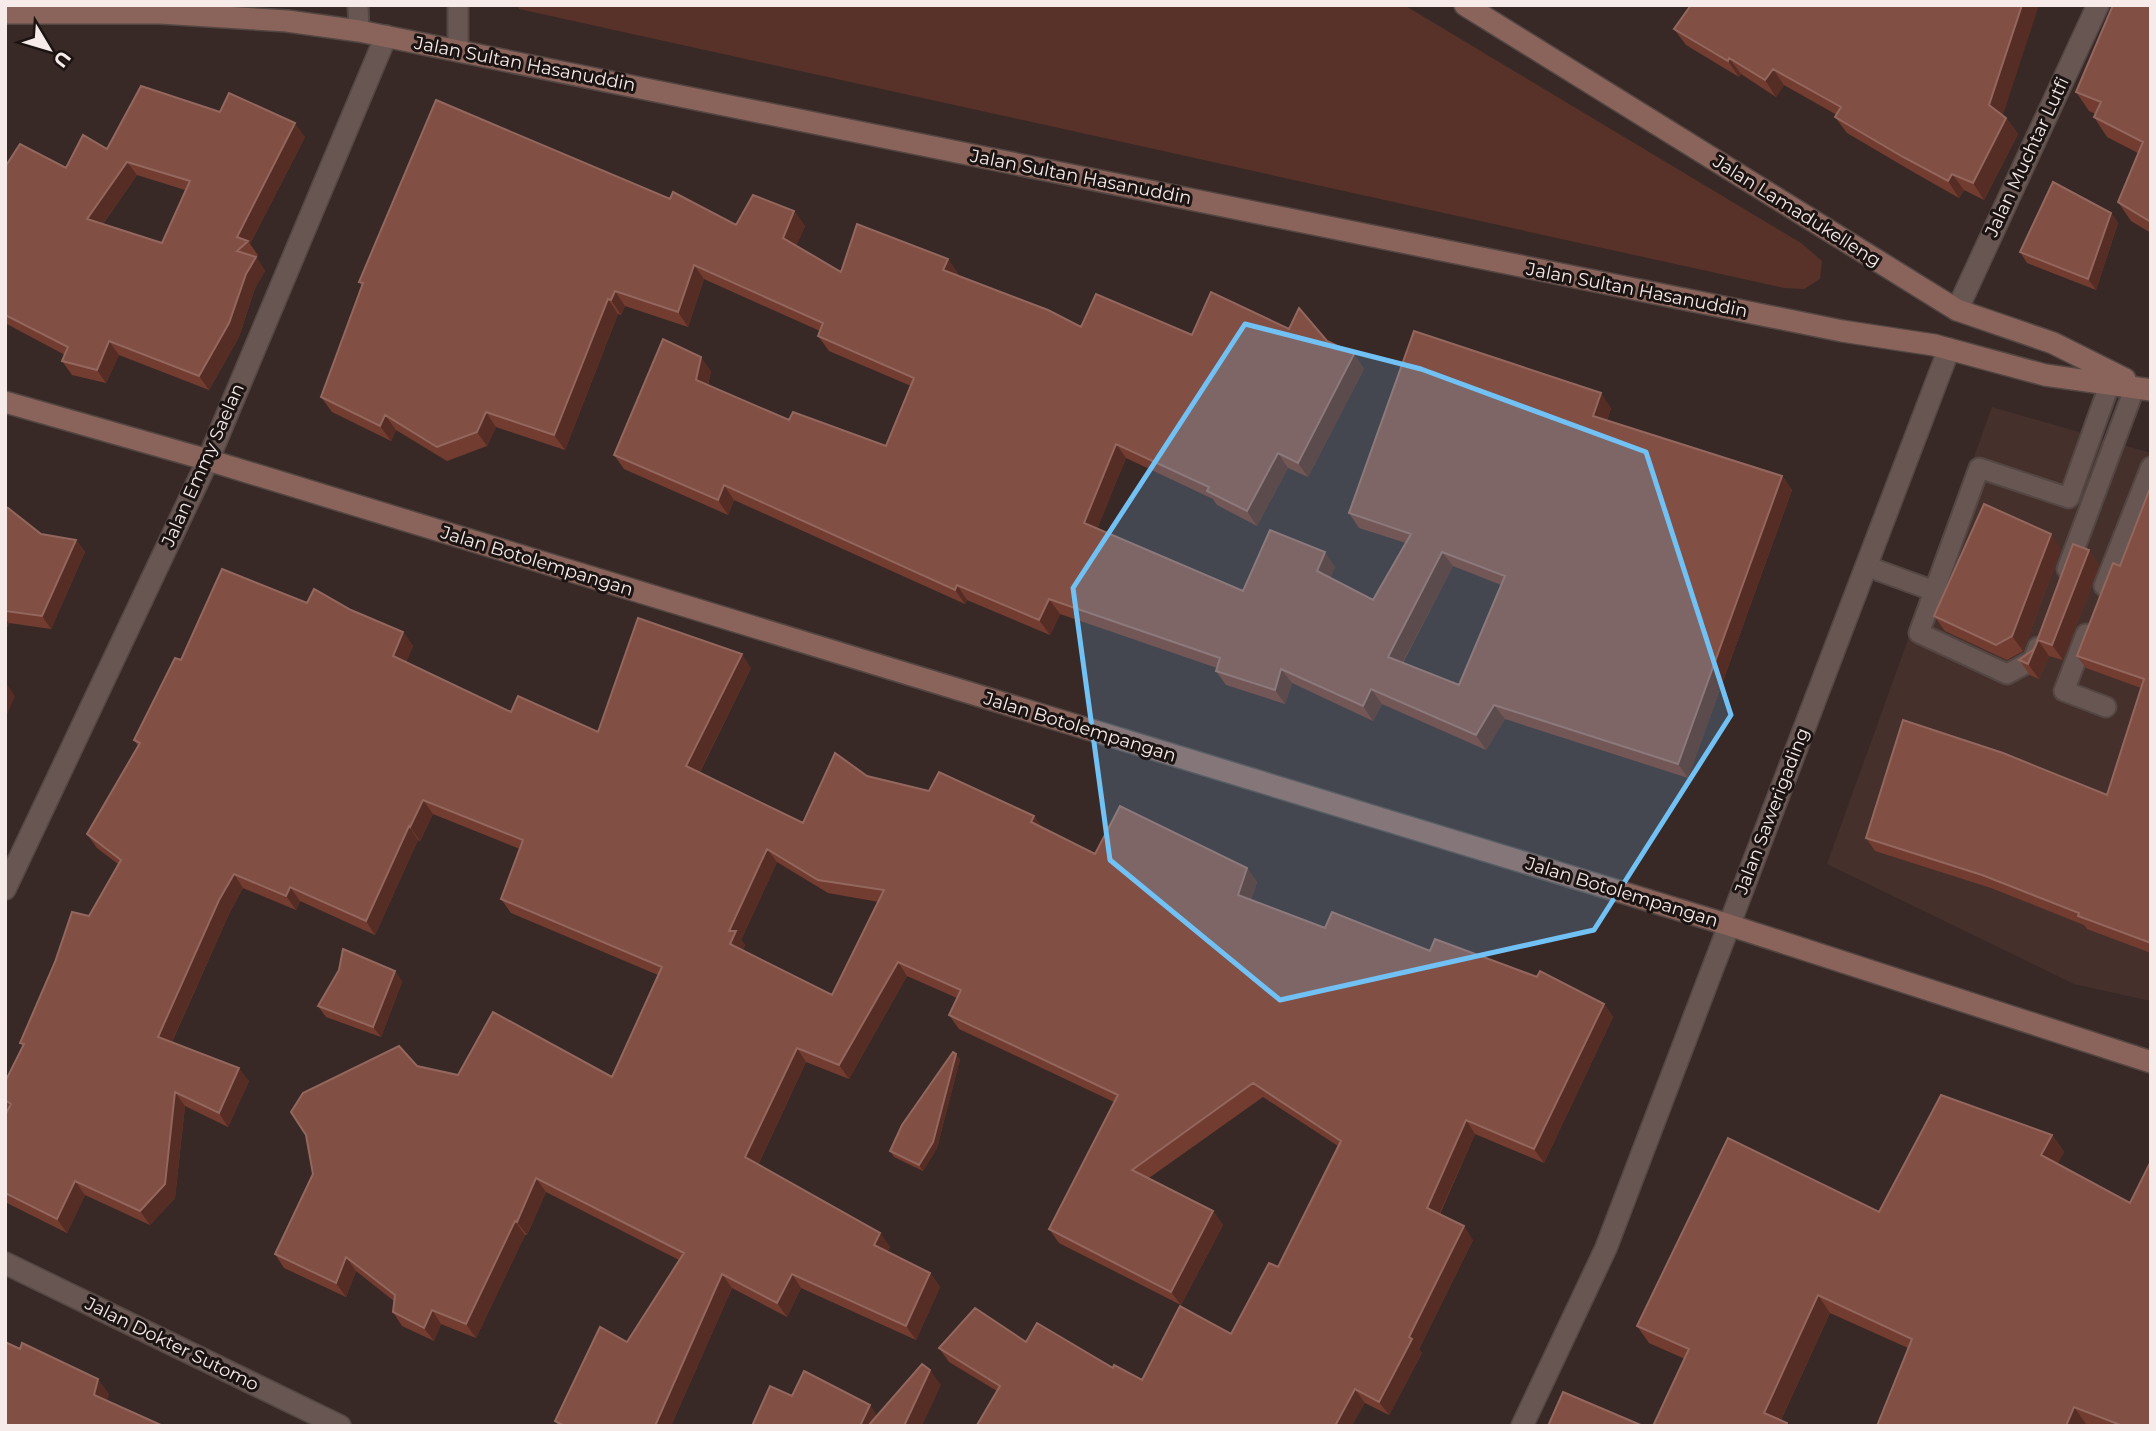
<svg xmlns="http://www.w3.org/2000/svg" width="2156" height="1431" viewBox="0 0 2156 1431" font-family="Montserrat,sans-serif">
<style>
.built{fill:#46302b}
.green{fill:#583229}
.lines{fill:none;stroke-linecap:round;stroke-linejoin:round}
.lane-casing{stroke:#534643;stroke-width:23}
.street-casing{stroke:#534643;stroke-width:24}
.secondary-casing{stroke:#534643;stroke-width:24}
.lane{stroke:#675652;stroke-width:19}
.street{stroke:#675652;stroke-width:21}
.secondary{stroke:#8a645b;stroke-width:21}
.wall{fill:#733c30;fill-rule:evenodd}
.shaded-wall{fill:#562d24}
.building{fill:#814f44;stroke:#93675e;stroke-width:2;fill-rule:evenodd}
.marked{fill:#71c1f5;fill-opacity:0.2;stroke:#71c1f5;stroke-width:5;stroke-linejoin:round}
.labels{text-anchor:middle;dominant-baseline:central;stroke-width:6;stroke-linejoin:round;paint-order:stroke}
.street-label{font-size:18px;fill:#f6ebe9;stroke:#1b1412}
</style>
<rect width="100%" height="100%" fill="#392926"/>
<path class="built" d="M 1992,407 L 2151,453 L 2151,1001 L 2074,984 L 1827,864 Z"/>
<path class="green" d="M 518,5 L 1404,5 L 1801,243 L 1822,261 L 1820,279 L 1804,289 L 1784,288 L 519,9 Z"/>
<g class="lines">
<g class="lane-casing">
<path id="lane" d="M 358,5 L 359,31
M 458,51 L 458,5
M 1866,566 L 1934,591
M 2067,569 L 2135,387
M 2104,586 L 2151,467
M 2086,634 L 2064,691 L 2106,707
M 2038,647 L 2033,660 L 2007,674 L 1919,633 L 1979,468 L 2069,498 L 2110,383"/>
</g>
<g class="street-casing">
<path id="street" d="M 1957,310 L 2098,5
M 5,889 L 208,460 L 386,36
M 5,1263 L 340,1426
M 1522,1426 L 1606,1248 L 1949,349"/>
</g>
<g class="secondary-casing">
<path id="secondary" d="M 1465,5 L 1957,310 L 2053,343 L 2125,379
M 5,13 L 160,13 L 287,21 L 359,31 L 1842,331 L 1934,345 L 2045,375 L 2151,390
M 5,402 L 208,460 L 1729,925 L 2151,1062"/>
</g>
<use href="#lane" class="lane"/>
<use href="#street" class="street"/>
<use href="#secondary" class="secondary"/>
</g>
<path class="wall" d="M 2151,5 L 2151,233 L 2131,221 L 2118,202 L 2138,153 L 2107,137 L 2094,117 L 2096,114 L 2089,111 L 2076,92 Z
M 1674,29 L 2003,115 L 2006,118 L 2018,134 L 1984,200 L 1964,190 L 1959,198 L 1915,173 L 1847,133 L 1835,117 L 1837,115 L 1784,85 L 1776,97 L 1741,74 L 1739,77 L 1686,45 Z
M 220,112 L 305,137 L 250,244 L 258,255 L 256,257 L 265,271 L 255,288 L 239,337 L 209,390 L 119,355 L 106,383 L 72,375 L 62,361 L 65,355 L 5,323 L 5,163 L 66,168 L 107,149 ZM 137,175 L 185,190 L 162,243 L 103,224 Z
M 670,199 L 736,225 L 794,211 L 805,226 L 796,246 L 841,272 L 948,259 L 958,274 L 957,275 L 1081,327 L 1192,335 L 1289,329 L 1327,341 L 1354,354 L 1364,369 L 1308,477 L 1288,468 L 1257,526 L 1217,505 L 1213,499 L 1126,458 L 1097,529 L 1243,591 L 1335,567 L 1330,578 L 1373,600 L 1406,543 L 1359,528 L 1349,513 L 1611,408 L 1607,421 L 1782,476 L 1792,490 L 1688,778 L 1505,719 L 1486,750 L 1382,704 L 1373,721 L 1292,683 L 1285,704 L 1226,685 L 1216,671 L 1217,668 L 1060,614 L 1050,635 L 967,600 L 965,604 L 734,500 L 728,515 L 624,469 L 614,455 L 711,371 L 708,385 L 789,420 L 886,446 L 911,386 L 829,351 L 818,336 L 820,331 L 704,279 L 688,327 L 625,306 L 621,315 L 618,314 L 565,450 L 496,427 L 487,446 L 447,461 L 396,430 L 391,441 L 332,412 L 321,397 L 362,286 L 359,282 ZM 1453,566 L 1501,585 L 1459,685 L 1403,663 Z
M 2111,213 L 2118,223 L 2096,290 L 2027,263 L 2020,252 Z
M 2151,492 L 2151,953 L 2087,929 L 2084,925 L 1991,888 L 1875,851 L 1866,838 L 2107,795 L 2141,688 L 2086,668 L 2077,656 L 2120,566 Z
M 5,507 L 41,534 L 76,540 L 85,552 L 51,629 L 9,623 L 5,632 Z
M 2061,549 L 2023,651 L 2007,660 L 1945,631 L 1934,616 Z
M 2089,550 L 2099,566 L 2063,660 L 2049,656 L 2039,679 L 2030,675 L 2019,660 L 2034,649 Z
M 307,603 L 351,610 L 403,632 L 413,646 L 406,662 L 511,712 L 598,732 L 751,668 L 700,772 L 803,823 L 867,776 L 1034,816 L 1042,828 L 1095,854 L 1247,868 L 1257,882 L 1251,900 L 1325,928 L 1430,951 L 1604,1004 L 1613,1017 L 1544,1163 L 1475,1134 L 1440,1214 L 1473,1240 L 1419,1349 L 1422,1353 L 1389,1415 L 1365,1403 L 997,1391 L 949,1362 L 939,1348 L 1026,1342 L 1113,1368 L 1142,1380 L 1231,1334 L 1278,1267 L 1338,1146 L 1263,1097 L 1149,1178 L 1213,1211 L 1223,1225 L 1181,1305 L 1059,1243 L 1049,1229 L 1114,1102 L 959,1029 L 949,1015 L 957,998 L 907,976 L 849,1079 L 806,1062 L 758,1165 L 880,1233 L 890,1247 L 887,1252 L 930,1273 L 940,1287 L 916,1340 L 801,1288 L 787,1317 L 732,1288 L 671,1426 L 559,1426 L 555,1421 L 627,1342 L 679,1260 L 546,1192 L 527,1235 L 525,1235 L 476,1338 L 441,1324 L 434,1341 L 402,1326 L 393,1312 L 394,1301 L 356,1271 L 346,1297 L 284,1268 L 275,1254 L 417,1066 L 458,1075 L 612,1077 L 658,975 L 511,913 L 501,899 L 520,849 L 433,814 L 420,841 L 418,840 L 375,935 L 300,901 L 296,910 L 243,888 L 229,914 L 172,1042 L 249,1081 L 228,1127 L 185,1106 L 175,1198 L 150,1225 L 85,1195 L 67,1233 L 5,1202 L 5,1115 L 8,1110 L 5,1106 L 5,1082 L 23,1046 L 20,1043 L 89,916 L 118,864 L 97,848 L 87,834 L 138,746 L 134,740 L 181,660 ZM 777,862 L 828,893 L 879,902 L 832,995 L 743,950 L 745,945 L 741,940 Z
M 395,971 L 402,982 L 381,1037 L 326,1017 L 318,1006 Z
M 960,1059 L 937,1148 L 923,1171 L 894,1157 L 890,1151 Z
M 2052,1135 L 2064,1152 L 2057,1164 L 2151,1426 L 2089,1426 L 2086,1424 L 2085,1426 L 1877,1426 L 1908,1348 L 1830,1313 L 1781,1420 L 1787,1423 L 1789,1426 L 1653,1426 L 1685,1359 L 1649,1343 L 1637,1326 L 1879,1212 Z"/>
<path class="shaded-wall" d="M 2022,5 L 2039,5 L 2001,121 L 1989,105 Z
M 1729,58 L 1741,74 L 1739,77 L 1728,61 Z
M 1773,69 L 1784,85 L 1776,97 L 1765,80 Z
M 2006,118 L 2018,134 L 1984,200 L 1973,183 Z
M 295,123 L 305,137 L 250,244 L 248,241 L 237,237 Z
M 127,162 L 137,175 L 97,232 L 87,219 Z
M 1952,174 L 1964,190 L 1959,198 L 1948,181 Z
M 794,211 L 805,226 L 793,253 L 783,238 Z
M 2111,213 L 2118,223 L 2096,290 L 2088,279 Z
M 256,257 L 265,271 L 255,288 L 239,337 L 209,390 L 199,376 L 246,274 Z
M 948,259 L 958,274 L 953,284 L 943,270 Z
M 694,265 L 704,279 L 688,327 L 678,312 Z
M 615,291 L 625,306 L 621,315 L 611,300 Z
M 608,299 L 618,314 L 565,450 L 554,435 Z
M 109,341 L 119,355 L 106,383 L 97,370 Z
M 1354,354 L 1364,369 L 1308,477 L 1298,463 Z
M 701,357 L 711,371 L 706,395 L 696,380 Z
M 1601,393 L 1611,408 L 1604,431 L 1593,416 Z
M 486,412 L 496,427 L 487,446 L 477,432 Z
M 385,415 L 396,430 L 391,441 L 380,426 Z
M 1116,444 L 1126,458 L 1094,537 L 1084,523 Z
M 1278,453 L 1288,468 L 1257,526 L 1247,511 Z
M 1782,476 L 1792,490 L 1688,778 L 1678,764 Z
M 724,485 L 734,500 L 728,515 L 718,500 Z
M 2051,534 L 2061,549 L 2023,651 L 2012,636 Z
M 76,540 L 85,552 L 51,629 L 42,616 Z
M 2089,550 L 2099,566 L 2063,660 L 2052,645 Z
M 1325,552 L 1335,567 L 1327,585 L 1317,571 Z
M 1442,552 L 1453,566 L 1398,671 L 1388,657 Z
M 957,585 L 967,600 L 965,604 L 955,590 Z
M 1049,599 L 1060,614 L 1050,635 L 1039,620 Z
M 5,618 L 9,623 L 5,632 Z
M 403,632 L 413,646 L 403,670 L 393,656 Z
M 2038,640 L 2049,656 L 2039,679 L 2028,664 Z
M 742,654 L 751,668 L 696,779 L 686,766 Z
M 1281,669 L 1292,683 L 1285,704 L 1275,690 Z
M 6,683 L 15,696 L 5,719 L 5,684 Z
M 1371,689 L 1382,704 L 1373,721 L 1363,706 Z
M 1494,705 L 1505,719 L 1486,750 L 1476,735 Z
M 423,800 L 433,814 L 420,841 L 410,827 Z
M 1034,816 L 1044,830 L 1031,822 Z
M 409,826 L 418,840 L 375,935 L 366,921 Z
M 767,849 L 777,862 L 741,940 L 745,945 L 740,957 L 730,944 L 729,931 Z
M 1247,868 L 1257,882 L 1248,909 L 1238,895 Z
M 234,874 L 243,888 L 229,914 L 168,1050 L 158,1037 L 219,900 Z
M 290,887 L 300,901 L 296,910 L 286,896 Z
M 898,962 L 907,976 L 849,1079 L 839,1065 Z
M 395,971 L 402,982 L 381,1037 L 373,1027 Z
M 1604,1004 L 1613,1017 L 1544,1163 L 1534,1149 Z
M 797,1048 L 806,1062 L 755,1171 L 745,1157 Z
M 956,1054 L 960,1059 L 937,1148 L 923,1171 L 919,1165 Z
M 239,1068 L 249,1081 L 228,1127 L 219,1113 Z
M 175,1092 L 185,1106 L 175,1198 L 150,1225 L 140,1211 Z
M 1466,1120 L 1475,1134 L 1436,1221 L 1427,1208 Z
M 2052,1135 L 2064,1152 L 2053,1173 L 2041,1155 Z
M 536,1178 L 546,1192 L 527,1235 L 517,1222 Z
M 75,1181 L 85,1195 L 67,1233 L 57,1219 Z
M 1213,1211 L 1223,1225 L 1181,1305 L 1171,1292 Z
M 515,1221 L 525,1235 L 476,1338 L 466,1324 Z
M 1464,1226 L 1473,1240 L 1419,1349 L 1422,1353 L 1389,1415 L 1379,1402 L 1409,1337 Z
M 880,1233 L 890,1247 L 883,1259 L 874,1245 Z
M 346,1257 L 356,1271 L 346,1297 L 336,1283 Z
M 930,1273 L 940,1287 L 916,1340 L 906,1326 Z
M 722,1274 L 732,1288 L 671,1426 L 655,1426 Z
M 792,1274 L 801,1288 L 787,1317 L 777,1303 Z
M 1818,1295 L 1830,1313 L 1778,1426 L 1764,1413 Z
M 432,1310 L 441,1324 L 434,1341 L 424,1328 Z
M 930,1370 L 941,1385 L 922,1426 L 904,1426 Z
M 98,1379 L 109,1394 L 105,1410 L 94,1395 Z
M 1355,1389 L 1365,1403 L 1352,1426 L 1335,1426 Z
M 870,1405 L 880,1420 L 878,1426 L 860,1426 Z
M 2074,1407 L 2086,1424 L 2085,1426 L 2066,1426 Z"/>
<path class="building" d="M 1691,5 L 2022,5 L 1989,105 L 2006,118 L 1973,183 L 1952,174 L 1948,181 L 1903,157 L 1835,117 L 1841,107 L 1773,69 L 1765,80 L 1729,58 L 1728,61 L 1674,29 Z
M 2113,5 L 2151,5 L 2151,222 L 2118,202 L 2143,142 L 2094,117 L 2101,102 L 2076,92 Z
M 141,86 L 220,112 L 229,93 L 295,123 L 237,237 L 248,241 L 237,251 L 256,257 L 246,274 L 229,323 L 199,376 L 109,341 L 97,370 L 62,361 L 68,347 L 5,315 L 5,163 L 7,164 L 20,144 L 66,168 L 83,135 L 107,149 ZM 127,162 L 190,181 L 162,243 L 87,219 Z
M 436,100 L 670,199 L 673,192 L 736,225 L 753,195 L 794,211 L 783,238 L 841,272 L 857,224 L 948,259 L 943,270 L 1048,310 L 1081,327 L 1096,294 L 1192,335 L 1211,292 L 1289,329 L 1299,308 L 1327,341 L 1354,354 L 1298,463 L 1278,453 L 1247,511 L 1207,491 L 1209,487 L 1116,444 L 1084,523 L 1243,591 L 1270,530 L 1325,552 L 1317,571 L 1373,600 L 1411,534 L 1349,513 L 1414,331 L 1601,393 L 1593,416 L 1782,476 L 1678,764 L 1494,705 L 1476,735 L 1371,689 L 1363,706 L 1281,669 L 1275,690 L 1216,671 L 1220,658 L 1049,599 L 1039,620 L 957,585 L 955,590 L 724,485 L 718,500 L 614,455 L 663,339 L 701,357 L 696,380 L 789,420 L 793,412 L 886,446 L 914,378 L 818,336 L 823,323 L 694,265 L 678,312 L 615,291 L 611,300 L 608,299 L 554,435 L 486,412 L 477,432 L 437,447 L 385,415 L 380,426 L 321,397 L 363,283 L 359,282 ZM 1442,552 L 1505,576 L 1459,685 L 1388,657 Z
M 2053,182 L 2111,213 L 2088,279 L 2020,252 Z
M 2149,491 L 2151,492 L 2151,943 L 2078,916 L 2079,913 L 1982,875 L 1866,838 L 1903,720 L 2003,753 L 2107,795 L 2144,679 L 2077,656 L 2113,563 L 2120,566 Z
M 1984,504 L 2051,534 L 2012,636 L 1996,645 L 1934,616 Z
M 5,507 L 8,508 L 41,534 L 76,540 L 42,616 L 5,611 Z
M 2073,544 L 2089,550 L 2052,645 L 2038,640 L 2028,664 L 2019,660 L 2034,649 Z
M 222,569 L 307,603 L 314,589 L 351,610 L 403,632 L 393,656 L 511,712 L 518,696 L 598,732 L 638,618 L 742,654 L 686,766 L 803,823 L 835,753 L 867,776 L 929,791 L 939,772 L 1034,816 L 1031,822 L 1095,854 L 1120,806 L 1247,868 L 1238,895 L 1325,928 L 1332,912 L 1430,951 L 1435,939 L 1537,977 L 1540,971 L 1604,1004 L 1534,1149 L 1466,1120 L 1427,1208 L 1464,1226 L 1409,1337 L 1412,1339 L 1379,1402 L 1355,1389 L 1335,1426 L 978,1426 L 977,1425 L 1000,1386 L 939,1348 L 975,1308 L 1026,1342 L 1037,1323 L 1113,1368 L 1114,1365 L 1142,1380 L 1180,1306 L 1231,1334 L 1269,1263 L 1278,1267 L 1341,1141 L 1253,1083 L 1132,1170 L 1213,1211 L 1171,1292 L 1049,1229 L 1118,1095 L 949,1015 L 961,990 L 898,962 L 839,1065 L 797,1048 L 745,1157 L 880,1233 L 874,1245 L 930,1273 L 906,1326 L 792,1274 L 777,1303 L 722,1274 L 655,1426 L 565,1426 L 555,1421 L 600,1327 L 627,1342 L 684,1253 L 536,1178 L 517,1222 L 515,1221 L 466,1324 L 432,1310 L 424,1328 L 393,1312 L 395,1295 L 346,1257 L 336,1283 L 275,1254 L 313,1174 L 306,1135 L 291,1112 L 303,1093 L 399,1046 L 417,1066 L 458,1075 L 493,1012 L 612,1077 L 662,967 L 501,899 L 523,840 L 423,800 L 410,827 L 409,826 L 366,921 L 290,887 L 286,896 L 234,874 L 219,900 L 158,1037 L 239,1068 L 219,1113 L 175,1092 L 165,1184 L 140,1211 L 75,1181 L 57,1219 L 5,1193 L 5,1115 L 11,1104 L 5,1100 L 5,1082 L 24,1044 L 20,1043 L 55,962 L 72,912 L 89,916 L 121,860 L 87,834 L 140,743 L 134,740 L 175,658 L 181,660 ZM 767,849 L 818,880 L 884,890 L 832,995 L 730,944 L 736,931 L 729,931 Z
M 343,949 L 395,971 L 373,1027 L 318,1006 L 339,970 Z
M 953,1052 L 956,1054 L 933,1142 L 919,1165 L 890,1151 L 902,1125 Z
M 1941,1095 L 2052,1135 L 2041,1155 L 2130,1203 L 2151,1161 L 2151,1426 L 2123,1426 L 2074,1407 L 2066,1426 L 1877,1426 L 1912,1339 L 1818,1295 L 1764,1413 L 1787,1423 L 1786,1426 L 1653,1426 L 1689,1349 L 1637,1326 L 1728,1138 L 1879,1212 Z
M 5,1342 L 20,1349 L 22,1343 L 98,1379 L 94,1395 L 163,1426 L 5,1426 Z
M 922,1364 L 930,1370 L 904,1426 L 868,1426 Z
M 804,1371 L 870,1405 L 860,1426 L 752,1426 L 770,1386 L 792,1396 Z
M 1563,1392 L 1643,1426 L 1548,1426 Z"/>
<path class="marked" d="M 1245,324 L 1421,369 L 1646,452 L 1731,715 L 1594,930 L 1280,1000 L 1110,860 L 1073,588 Z"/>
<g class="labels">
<g class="street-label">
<text transform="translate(525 64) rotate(11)">Jalan Sultan Hasanuddin</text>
<text transform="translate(2027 157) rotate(-65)">Jalan Muchtar Lutfi</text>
<text transform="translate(1081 177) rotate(11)">Jalan Sultan Hasanuddin</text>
<text transform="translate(1797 211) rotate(32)">Jalan Lamadukelleng</text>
<text transform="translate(1637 290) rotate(11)">Jalan Sultan Hasanuddin</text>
<text transform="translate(203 465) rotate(-66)">Jalan Emmy Saelan</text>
<text transform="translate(537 561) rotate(17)">Jalan Botolempangan</text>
<text transform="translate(1080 727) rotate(17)">Jalan Botolempangan</text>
<text transform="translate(1772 811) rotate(-69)">Jalan Sawerigading</text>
<text transform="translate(1622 892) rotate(17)">Jalan Botolempangan</text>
<text transform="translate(172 1344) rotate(26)">Jalan Dokter Sutomo</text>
</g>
</g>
<rect width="2156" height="1431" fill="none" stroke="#f6ebe9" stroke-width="14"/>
<g transform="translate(49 49) rotate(128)" stroke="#1b1412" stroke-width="5" paint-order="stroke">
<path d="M0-5L12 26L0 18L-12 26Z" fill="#f6ebe9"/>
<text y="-10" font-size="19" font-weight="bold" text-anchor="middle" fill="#f6ebe9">U</text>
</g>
</svg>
